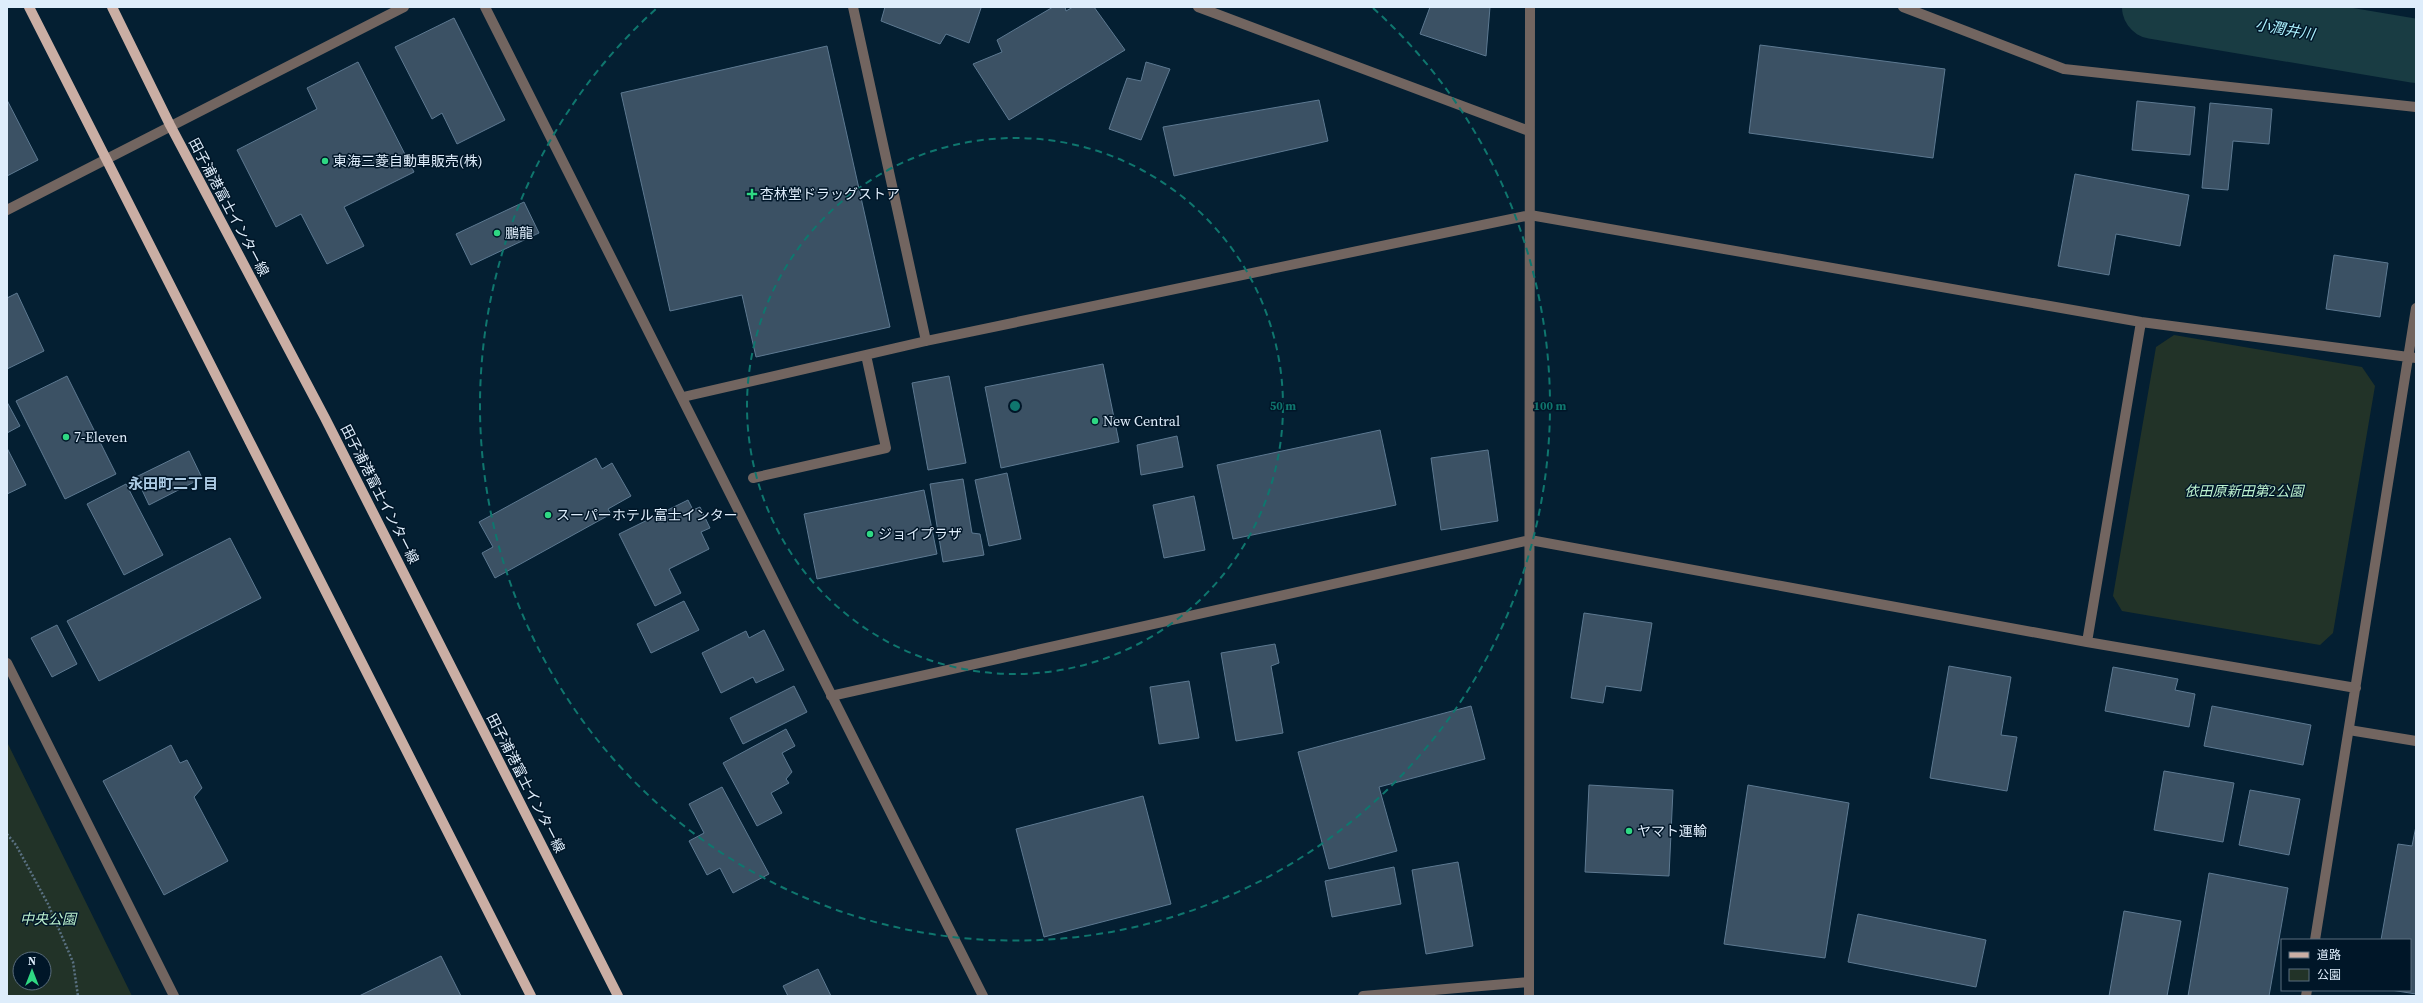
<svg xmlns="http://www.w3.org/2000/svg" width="2423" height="1003" viewBox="0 0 2423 1003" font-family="'Source Serif 4','Noto Sans JP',serif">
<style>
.green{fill:#223328;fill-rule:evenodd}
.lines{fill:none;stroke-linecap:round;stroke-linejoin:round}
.river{stroke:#193c43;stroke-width:64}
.building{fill:#3b5164;stroke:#5d7991}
.path{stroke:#5a7182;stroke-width:2.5;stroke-dasharray:2 2;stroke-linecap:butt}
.minor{stroke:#726560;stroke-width:10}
.major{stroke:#caaea4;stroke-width:10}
.ring{fill:none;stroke:#0f766e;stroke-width:2;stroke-dasharray:7 5}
.poi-dot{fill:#2fd883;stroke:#001628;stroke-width:1.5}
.labels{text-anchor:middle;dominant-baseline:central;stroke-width:3;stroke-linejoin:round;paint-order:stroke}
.poi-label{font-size:14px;fill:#deedfb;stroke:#001628;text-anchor:start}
.street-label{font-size:14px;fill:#deedfb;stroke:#001628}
.park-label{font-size:14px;font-style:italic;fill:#bcf1ce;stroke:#001628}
.water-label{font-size:15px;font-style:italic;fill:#acf2ff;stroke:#001628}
.neighbourhood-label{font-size:15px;font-weight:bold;fill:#adcce5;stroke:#001628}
.centre{fill:#0f766e;stroke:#001628;stroke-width:2}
.ring-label{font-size:12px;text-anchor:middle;font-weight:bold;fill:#0f766e;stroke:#001628;stroke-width:3;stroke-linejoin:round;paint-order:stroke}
</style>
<rect width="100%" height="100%" fill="#041f32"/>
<path class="green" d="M 2174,335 L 2362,367 L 2375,386 L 2333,633 L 2320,645 L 2122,611 L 2113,596 L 2156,347 Z
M 7,742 L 132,996 L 7,996 ZM 20,959 L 44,959 L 44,983 L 20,983 Z"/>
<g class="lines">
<path class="river" d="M 2154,7 L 2416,51"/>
</g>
<path class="building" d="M 885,7 L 979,7 L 981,8 L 969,43 L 946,34 L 940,44 L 881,21 Z
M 1053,7 L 1065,7 L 1066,11 L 1073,7 L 1094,7 L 1125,50 L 1009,120 L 973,64 L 1002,52 L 997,40 Z
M 1430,7 L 1490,7 L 1486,56 L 1420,34 Z
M 454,18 L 505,120 L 457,144 L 442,113 L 432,119 L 395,47 Z
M 1760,45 L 1945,69 L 1933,158 L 1749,133 Z
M 827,46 L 890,327 L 756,357 L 742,295 L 670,311 L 621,93 Z
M 358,62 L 414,172 L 344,207 L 364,246 L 327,264 L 301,214 L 276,227 L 237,150 L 317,109 L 307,88 Z
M 1146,62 L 1170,69 L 1141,140 L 1109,129 L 1127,78 L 1141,81 Z
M 7,100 L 38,160 L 7,176 Z
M 1319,100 L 1328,141 L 1174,176 L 1163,127 Z
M 2137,101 L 2195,107 L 2190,155 L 2132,150 Z
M 2210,103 L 2272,109 L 2269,144 L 2233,141 L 2228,190 L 2202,188 Z
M 2075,174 L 2189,195 L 2180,246 L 2116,234 L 2109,275 L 2058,266 Z
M 524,202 L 539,233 L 471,265 L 456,234 Z
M 2334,255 L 2388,263 L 2380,317 L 2326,309 Z
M 17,293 L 44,351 L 7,369 L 7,298 Z
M 1103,364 L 1119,442 L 1001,468 L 985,387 Z
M 67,376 L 116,474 L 65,499 L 16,401 Z
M 949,376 L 966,463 L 928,470 L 912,383 Z
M 7,402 L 20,426 L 7,433 Z
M 1380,430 L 1396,505 L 1233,539 L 1217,465 Z
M 1177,436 L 1183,467 L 1141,475 L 1137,445 Z
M 7,448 L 26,485 L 7,494 Z
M 1488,450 L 1498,521 L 1441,530 L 1431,458 Z
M 189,451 L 202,478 L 149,505 L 136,477 Z
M 596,458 L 602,469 L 612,463 L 631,496 L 608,509 L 611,514 L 495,578 L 482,553 L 493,547 L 479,522 Z
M 1007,473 L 1021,539 L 989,546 L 975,480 Z
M 963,479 L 972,533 L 980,534 L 984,555 L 943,562 L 930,484 Z
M 126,484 L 163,555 L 124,575 L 87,504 Z
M 924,490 L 937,554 L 817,579 L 804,514 Z
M 1194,496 L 1205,550 L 1164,558 L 1153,505 Z
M 688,500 L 693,510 L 700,507 L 710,528 L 701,532 L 709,549 L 669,569 L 681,593 L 655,606 L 619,534 Z
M 230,538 L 261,598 L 99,681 L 67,621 Z
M 684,601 L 699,630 L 651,653 L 637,624 Z
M 1584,613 L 1652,623 L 1641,691 L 1606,686 L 1603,703 L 1571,698 Z
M 57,625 L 77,664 L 52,677 L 31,638 Z
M 764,630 L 784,670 L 756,683 L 753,677 L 721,693 L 702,653 L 746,631 L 749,638 Z
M 1275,644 L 1279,663 L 1271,666 L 1283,733 L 1236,741 L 1221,653 Z
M 1949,666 L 2011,677 L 2001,735 L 2017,737 L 2007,791 L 1930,778 Z
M 2113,667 L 2178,679 L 2175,690 L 2195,694 L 2189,727 L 2105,711 Z
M 1189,681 L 1199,738 L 1159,744 L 1150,687 Z
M 794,686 L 807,712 L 743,744 L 730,718 Z
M 1471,706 L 1485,759 L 1379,787 L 1397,851 L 1329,869 L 1298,752 Z
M 2212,706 L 2311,725 L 2303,765 L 2204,746 Z
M 786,729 L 795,746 L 782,753 L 792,772 L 786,779 L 789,783 L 771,793 L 782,813 L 757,826 L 723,763 Z
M 171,745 L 180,763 L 187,760 L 202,788 L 194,797 L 228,861 L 164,895 L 103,781 Z
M 2164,771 L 2234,783 L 2223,842 L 2154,830 Z
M 1589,785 L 1673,790 L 1669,876 L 1585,872 Z
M 1748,785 L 1849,803 L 1825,958 L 1724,944 Z
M 722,787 L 769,874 L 733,893 L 720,868 L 707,875 L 689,841 L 704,833 L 689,804 Z
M 2250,790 L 2300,799 L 2289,855 L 2239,845 Z
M 1143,796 L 1171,904 L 1044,937 L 1016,829 Z
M 2416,826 L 2416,994 L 2391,990 L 2410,990 L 2410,940 L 2381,940 L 2398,844 L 2412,846 Z
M 1458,862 L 1473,946 L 1426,954 L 1412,870 Z
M 1394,867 L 1401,904 L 1332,917 L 1325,881 Z
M 2209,873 L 2288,888 L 2269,996 L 2188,996 Z
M 2124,911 L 2181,921 L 2167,996 L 2109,996 Z
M 1858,914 L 1986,940 L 1976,987 L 1848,962 Z
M 441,956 L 461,996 L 359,996 Z
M 818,969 L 831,996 L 788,996 L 783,986 Z"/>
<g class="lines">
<path class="path" d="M 7,834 L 16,845 L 48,904 L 73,962 L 78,996"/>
<path class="minor" d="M 485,7 L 983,996
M 853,7 L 926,341
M 1198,7 L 1529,131
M 1903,7 L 2064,69 L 2416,107
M 7,210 L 404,7
M 683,397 L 926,341 L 1530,215 L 2141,322 L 2416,358
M 753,478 L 886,448 L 866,355
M 2087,642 L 2141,322
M 7,663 L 174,996
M 831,696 L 1530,540 L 2087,642 L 2356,688
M 2349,730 L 2416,741
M 2315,940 L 2416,308
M 1363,996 L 1529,982
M 1529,996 L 1530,7
M 2306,996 L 2307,990"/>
<path class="major" d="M 29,7 L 531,996
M 112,7 L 170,125 L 325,418 L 618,996"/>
</g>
<g class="ring">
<circle cx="1015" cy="406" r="268"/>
<path d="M1373 8A535 535 0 1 1 657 8"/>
</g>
<g class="poi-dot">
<circle cx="325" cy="161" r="4"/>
<path d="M750 188h4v4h4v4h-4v4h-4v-4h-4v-4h4z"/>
<circle cx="497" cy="233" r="4"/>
<circle cx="1095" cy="421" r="4"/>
<circle cx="66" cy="437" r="4"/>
<circle cx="548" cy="515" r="4"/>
<circle cx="870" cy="534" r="4"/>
<circle cx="1629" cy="831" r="4"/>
</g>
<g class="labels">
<g class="poi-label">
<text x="333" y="161">東海三菱自動車販売(株)</text>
<text x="760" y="194">杏林堂ドラッグストア</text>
<text x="505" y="233">鵬龍</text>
<text x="1103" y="421">New Central</text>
<text x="74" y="437">7-Eleven</text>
<text x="556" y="515">スーパーホテル富士インター</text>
<text x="878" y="534">ジョイプラザ</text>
<text x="1637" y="831">ヤマト運輸</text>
</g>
<g class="street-label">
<text transform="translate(229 207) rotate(62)">田子浦港富士インター線</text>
<text transform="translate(380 494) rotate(63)">田子浦港富士インター線</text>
<text transform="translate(526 783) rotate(63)">田子浦港富士インター線</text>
</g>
<g class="park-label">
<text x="2244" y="491">依田原新田第2公園</text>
<text x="48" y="919">中央公園</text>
</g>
<g class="water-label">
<text transform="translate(2285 29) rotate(10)">小潤井川</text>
</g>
<g class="neighbourhood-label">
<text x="173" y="483">永田町二丁目</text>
</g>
</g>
<circle cx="1015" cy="406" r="6" class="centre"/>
<g class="ring-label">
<text x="1283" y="410">50 m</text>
<text x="1550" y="410">100 m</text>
</g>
<rect width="2423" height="1003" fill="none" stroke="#deedfb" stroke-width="16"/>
<rect x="2281" y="939" width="130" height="52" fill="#001628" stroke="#596c7c"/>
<rect x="2289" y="952" width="20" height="6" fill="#caaea4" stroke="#596c7c"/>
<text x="2317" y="959" font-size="12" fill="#deedfb">道路</text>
<rect x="2289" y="969" width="20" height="12" fill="#223328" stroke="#596c7c"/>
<text x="2317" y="979" font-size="12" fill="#deedfb">公園</text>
<g transform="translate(32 971)"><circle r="19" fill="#001628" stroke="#596c7c"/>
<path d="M0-3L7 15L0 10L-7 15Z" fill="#2fd883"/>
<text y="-6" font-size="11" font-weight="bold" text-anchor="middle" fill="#deedfb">N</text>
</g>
</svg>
